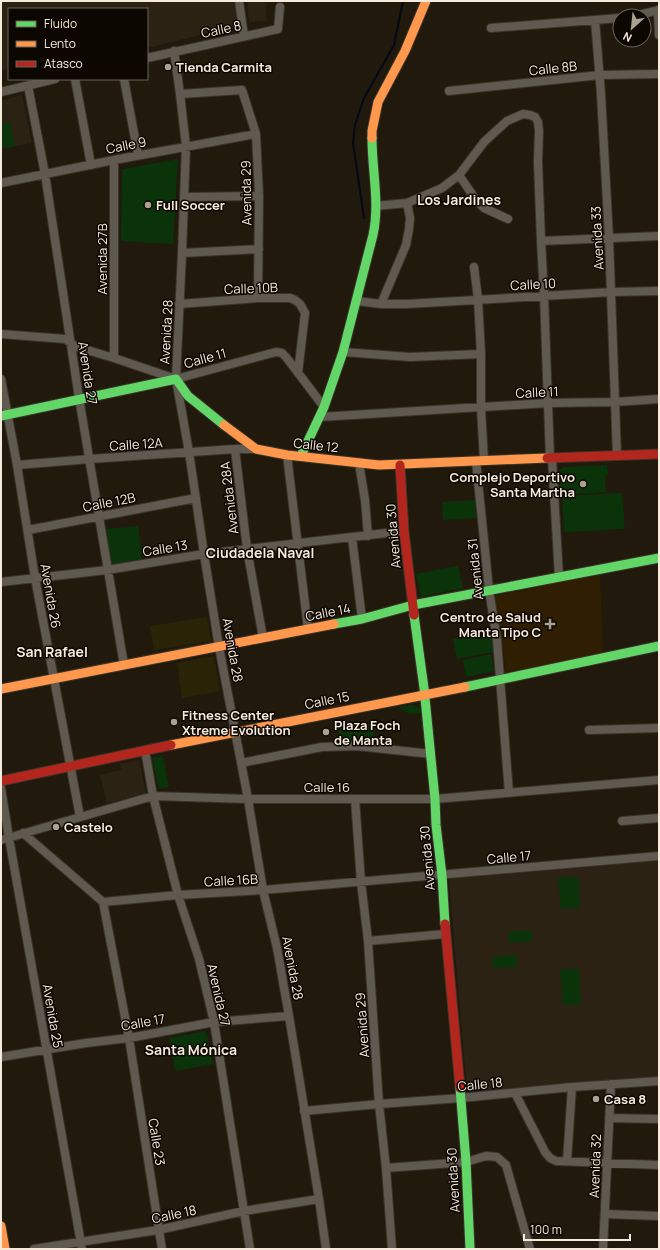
<svg xmlns="http://www.w3.org/2000/svg" width="660" height="1250" viewBox="0 0 660 1250" font-family="Manrope,sans-serif">
<style>
.built{fill:#301e02}
.education{fill:#2c2213}
.green{fill:#0b3309}
.sand{fill:#2b2305}
.lines{fill:none;stroke-linecap:round;stroke-linejoin:round}
.stream{stroke:#03071a;stroke-width:2}
.street-casing{stroke:#39332b;stroke-width:10}
.fast-casing{stroke:#39332b;stroke-width:11}
.slow-casing{stroke:#39332b;stroke-width:11}
.jam-casing{stroke:#39332b;stroke-width:11}
.street{stroke:#5f594f;stroke-width:8}
.fast{stroke:#63d668;stroke-width:9}
.slow{stroke:#ff974d;stroke-width:9}
.jam{stroke:#b3261e;stroke-width:9}
.poi-dot{fill:#aba193;stroke:#0d0701;stroke-width:1.5}
.labels{text-anchor:middle;dominant-baseline:central;stroke-width:3;stroke-linejoin:round;paint-order:stroke}
.street-label{font-size:13px;fill:#f5eadc;stroke:#0d0701}
.poi-label{font-size:13px;font-weight:bold;fill:#f5eadc;stroke:#0d0701;text-anchor:start}
.neighbourhood-label{font-size:14px;font-weight:bold;fill:#f5eadc;stroke:#0d0701}
</style>
<rect width="100%" height="100%" fill="#21190c"/>
<path class="built" d="M 600,574 L 603,653 L 506,672 L 495,596 Z"/>
<path class="education" d="M 1,1 L 234,1 L 237,26 L 147,48 L 147,9 L 9,9 L 9,68 L 1,71 Z
M 247,1 L 265,1 L 267,21 L 249,22 Z
M 22,95 L 32,143 L 1,149 L 1,101 Z
M 139,760 L 146,794 L 107,803 L 100,775 L 121,770 L 120,764 Z
M 659,861 L 659,1076 L 467,1092 L 449,879 Z"/>
<path class="green" d="M 10,122 L 15,146 L 1,148 L 1,124 Z
M 178,159 L 173,244 L 121,241 L 122,169 Z
M 607,465 L 608,475 L 605,476 L 606,492 L 560,495 L 559,470 L 564,467 Z
M 622,493 L 625,529 L 564,532 L 562,496 Z
M 475,500 L 476,518 L 443,520 L 442,502 Z
M 138,526 L 142,559 L 111,564 L 106,529 Z
M 458,566 L 463,588 L 421,597 L 416,574 Z
M 491,632 L 495,652 L 457,659 L 453,639 Z
M 491,654 L 494,671 L 466,677 L 463,660 Z
M 412,705 L 420,708 L 422,713 L 409,714 L 400,708 L 400,706 Z
M 339,723 L 375,724 L 374,743 L 338,742 Z
M 163,756 L 169,787 L 159,789 L 152,758 Z
M 578,877 L 580,908 L 561,909 L 558,878 Z
M 532,930 L 532,941 L 509,943 L 508,932 Z
M 516,955 L 517,967 L 493,968 L 492,957 Z
M 579,969 L 581,1004 L 563,1005 L 560,970 Z
M 206,1031 L 213,1064 L 175,1071 L 169,1038 Z"/>
<path class="sand" d="M 207,617 L 211,641 L 154,650 L 150,626 Z
M 214,656 L 220,691 L 182,698 L 177,663 Z"/>
<g class="lines">
<path class="stream" d="M 364,218 L 353,143 L 355,125 L 364,98 L 394,45 L 403,1"/>
<g class="street-casing">
<path id="street" d="M 239,1 L 244,36
M 658,10 L 659,35
M 634,16 L 659,10
M 595,20 L 601,94 L 609,238 L 617,456
M 491,28 L 620,18
M 174,51 L 180,94 L 186,146 L 182,253 L 176,379 L 189,452 L 204,554 L 219,647 L 248,799 L 263,890 L 277,948 L 289,1016 L 319,1199 L 326,1249
M 147,58 L 278,29 L 280,7
M 75,79 L 91,165
M 124,79 L 138,155
M 28,86 L 45,174 L 79,398 L 124,665
M 449,91 L 600,75 L 659,74
M 1,92 L 55,79
M 180,94 L 242,90 L 256,134 L 259,196 L 258,298
M 114,160 L 114,358
M 459,175 L 476,200 L 484,208 L 508,219
M 1,183 L 114,160 L 256,134
M 184,197 L 259,196
M 376,206 L 407,203 L 442,188 L 459,175 L 484,142 L 507,121 L 523,114 L 530,115 L 535,117 L 538,122 L 539,131 L 538,162 L 541,241 L 544,295 L 550,458
M 541,241 L 659,236
M 182,253 L 259,249
M 474,267 L 478,299 L 481,354 L 481,408 L 484,461
M 357,301 L 381,304 L 407,304 L 612,292 L 659,291
M 179,304 L 258,298 L 290,298 L 295,300 L 300,304 L 305,313 L 298,373
M 381,304 L 406,245 L 409,229 L 410,218 L 407,203
M 1,334 L 65,339 L 77,347 L 114,358 L 176,379 L 276,352 L 282,353 L 286,357 L 324,407
M 343,352 L 410,357 L 481,354
M 1,379 L 17,465 L 35,578 L 80,817
M 320,417 L 548,403 L 615,402 L 659,399
M 235,449 L 247,549 L 263,638
M 287,455 L 308,629
M 552,458 L 559,577
M 476,461 L 489,590 L 497,640 L 509,793
M 359,463 L 365,500 L 368,536
M 17,465 L 90,459 L 235,449 L 256,449
M 28,530 L 196,498
M 352,537 L 362,619
M 1,582 L 107,570 L 204,554 L 404,531
M 589,730 L 659,728
M 145,750 L 153,796 L 178,895 L 199,959 L 214,1022 L 250,1249
M 241,763 L 322,747 L 357,746 L 431,754
M 1,788 L 9,838 L 82,1249
M 355,799 L 361,882 L 368,941 L 379,1104 L 386,1168 L 392,1249
M 622,821 L 659,818
M 23,833 L 103,902 L 129,1038 L 162,1249
M 1,840 L 153,796 L 248,799 L 435,799 L 659,780
M 103,902 L 178,895 L 263,890 L 659,856
M 368,941 L 445,934
M 1,1057 L 86,1043 L 129,1038 L 214,1022 L 289,1016
M 515,1093 L 545,1152 L 550,1158 L 556,1161 L 659,1165
M 304,1111 L 379,1104 L 461,1098 L 572,1087 L 659,1081
M 609,1118 L 659,1119
M 567,1161 L 572,1087
M 386,1168 L 466,1162 L 486,1156 L 497,1157 L 506,1165 L 530,1249
M 605,1214 L 659,1216
M 34,1249 L 158,1230 L 244,1211 L 319,1199
M 603,1249 L 611,1084"/>
</g>
<g class="fast-casing">
<path id="fast" d="M 1,416 L 176,379 L 188,396 L 224,425
M 301,456 L 324,407 L 343,352 L 373,235 C 380,203 372,171 372,138
M 414,615 L 424,688 L 435,799 L 436,825 L 442,875 L 445,924
M 334,624 L 362,619 L 413,605 L 659,558
M 465,687 L 659,646
M 460,1088 L 466,1162 L 470,1249"/>
</g>
<g class="slow-casing">
<path id="slow" d="M 372,138 L 372,131 L 378,102 L 405,51 L 426,1
M 224,425 L 256,449 L 287,455 L 379,465 L 547,458
M 1,689 L 334,624
M 171,745 L 465,687
M 1,1226 L 5,1249"/>
</g>
<g class="jam-casing">
<path id="jam" d="M 547,458 L 659,454
M 400,465 L 404,531 L 414,615
M 1,781 L 171,745
M 445,924 L 460,1088"/>
</g>
<use href="#street" class="street"/>
<use href="#fast" class="fast"/>
<use href="#slow" class="slow"/>
<use href="#jam" class="jam"/>
</g>
<g class="poi-dot">
<circle cx="168" cy="67" r="4"/>
<circle cx="148" cy="205" r="4"/>
<circle cx="583" cy="484" r="4"/>
<path d="M548 618h4v4h4v4h-4v4h-4v-4h-4v-4h4z"/>
<circle cx="174" cy="722" r="4"/>
<circle cx="326" cy="732" r="4"/>
<circle cx="56" cy="827" r="4"/>
<circle cx="596" cy="1099" r="4"/>
</g>
<g class="labels">
<g class="street-label">
<text transform="translate(221 29) rotate(-12)">Calle 8</text>
<text transform="translate(553 68) rotate(-6)">Calle 8B</text>
<text transform="translate(126 145) rotate(-11)">Calle 9</text>
<text transform="translate(246 193) rotate(-91)">Avenida 29</text>
<text transform="translate(597 238) rotate(-93)">Avenida 33</text>
<text transform="translate(102 259) rotate(-90)">Avenida 27B</text>
<text transform="translate(533 284) rotate(-3)">Calle 10</text>
<text transform="translate(251 288) rotate(-2)">Calle 10B</text>
<text transform="translate(166 332) rotate(-87)">Avenida 28</text>
<text transform="translate(205 358) rotate(-15)">Calle 11</text>
<text transform="translate(88 373) rotate(81)">Avenida 27</text>
<text transform="translate(537 392) rotate(-3)">Calle 11</text>
<text transform="translate(136 444) rotate(-4)">Calle 12A</text>
<text transform="translate(316 445) rotate(6)">Calle 12</text>
<text transform="translate(229 498) rotate(-97)">Avenida 28A</text>
<text transform="translate(109 502) rotate(-11)">Calle 12B</text>
<text transform="translate(393 536) rotate(-95)">Avenida 30</text>
<text transform="translate(165 548) rotate(-9)">Calle 13</text>
<text transform="translate(475 569) rotate(-96)">Avenida 31</text>
<text transform="translate(51 596) rotate(80)">Avenida 26</text>
<text transform="translate(328 612) rotate(-11)">Calle 14</text>
<text transform="translate(233 650) rotate(80)">Avenida 28</text>
<text transform="translate(327 700) rotate(-11)">Calle 15</text>
<text x="327" y="787">Calle 16</text>
<text transform="translate(509 857) rotate(-5)">Calle 17</text>
<text transform="translate(427 858) rotate(-95)">Avenida 30</text>
<text transform="translate(231 880) rotate(-3)">Calle 16B</text>
<text transform="translate(293 968) rotate(79)">Avenida 28</text>
<text transform="translate(219 995) rotate(77)">Avenida 27</text>
<text transform="translate(53 1016) rotate(80)">Avenida 25</text>
<text transform="translate(143 1022) rotate(-10)">Calle 17</text>
<text transform="translate(362 1025) rotate(-94)">Avenida 29</text>
<text transform="translate(480 1084) rotate(-6)">Calle 18</text>
<text transform="translate(157 1142) rotate(81)">Calle 23</text>
<text transform="translate(595 1166) rotate(-88)">Avenida 32</text>
<text transform="translate(453 1180) rotate(-93)">Avenida 30</text>
<text transform="translate(174 1214) rotate(-12)">Calle 18</text>
</g>
<g class="poi-label">
<text x="176" y="67">Tienda Carmita</text>
<text x="156" y="205">Full Soccer</text>
<text x="575" y="477" text-anchor="end">Complejo Deportivo<tspan x="575" dy="15">Santa Martha</tspan></text>
<text x="541" y="617" text-anchor="end">Centro de Salud<tspan x="541" dy="15">Manta Tipo C</tspan></text>
<text x="182" y="715">Fitness Center<tspan x="182" dy="15">Xtreme Evolution</tspan></text>
<text x="334" y="725">Plaza Foch<tspan x="334" dy="15">de Manta</tspan></text>
<text x="64" y="827">Castelo</text>
<text x="604" y="1099">Casa 8</text>
</g>
<g class="neighbourhood-label">
<text x="459" y="199">Los Jardines</text>
<text x="260" y="552">Ciudadela Naval</text>
<text x="52" y="651">San Rafael</text>
<text x="191" y="1049">Santa Mónica</text>
</g>
</g>
<rect width="660" height="1250" fill="none" stroke="#f5eadc" stroke-width="4"/>
<rect x="8" y="8" width="140" height="72" fill="#0d0701" stroke="#6a6259"/>
<rect x="16" y="21" width="20" height="6" fill="#63d668" stroke="#6a6259"/>
<text x="44" y="28" font-size="12" fill="#f5eadc">Fluido</text>
<rect x="16" y="41" width="20" height="6" fill="#ff974d" stroke="#6a6259"/>
<text x="44" y="48" font-size="12" fill="#f5eadc">Lento</text>
<rect x="16" y="61" width="20" height="6" fill="#b3261e" stroke="#6a6259"/>
<text x="44" y="68" font-size="12" fill="#f5eadc">Atasco</text>
<g transform="translate(632 28) rotate(207)"><circle r="19" fill="#0d0701" stroke="#6a6259"/>
<path d="M0-3L7 15L0 10L-7 15Z" fill="#aba193"/>
<text y="-6" font-size="11" font-weight="bold" text-anchor="middle" fill="#f5eadc">N</text>
</g>
<path d="M524 1234v6h106v-6" fill="none" stroke="#f5eadc" stroke-width="2"/>
<text x="530" y="1234" font-size="12" fill="#f5eadc" stroke="#0d0701" stroke-width="3" paint-order="stroke">100 m</text>
</svg>
